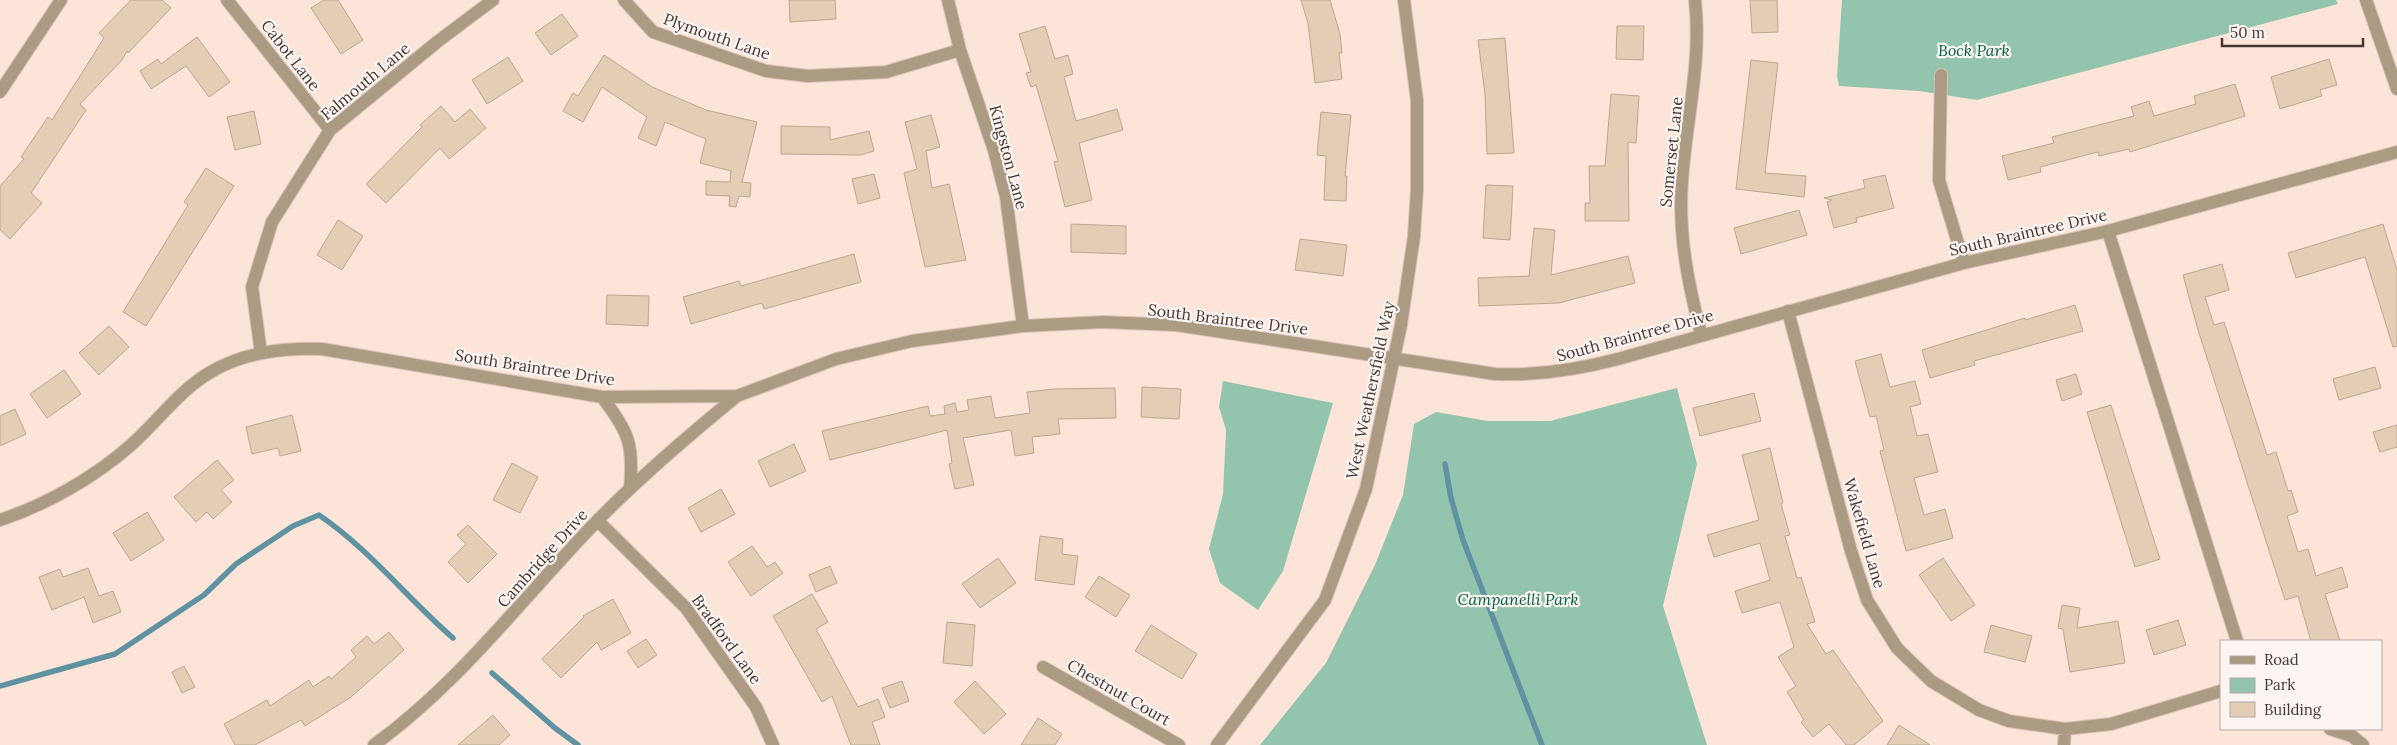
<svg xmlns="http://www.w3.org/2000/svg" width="2397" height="745" viewBox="0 0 2397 745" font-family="Lora,serif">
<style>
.green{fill:#93c4ae}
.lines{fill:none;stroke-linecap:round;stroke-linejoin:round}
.stream{stroke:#6093a2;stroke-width:5.5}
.building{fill:#e3cdb5;stroke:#bba68f}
.minor-casing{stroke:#d8c2b7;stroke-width:14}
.minor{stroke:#ab9b83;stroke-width:12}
.labels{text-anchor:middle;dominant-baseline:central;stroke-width:4.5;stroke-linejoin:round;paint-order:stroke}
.street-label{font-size:16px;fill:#453832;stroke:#fcf5f2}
.park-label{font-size:16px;font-style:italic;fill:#016145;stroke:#fcf5f2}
</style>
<rect width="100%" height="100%" fill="#fde4d8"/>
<path class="green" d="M 1842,0 L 2336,0 L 2338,4 L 1977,100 L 1919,91 L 1839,86 L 1837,76 Z
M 1223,381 L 1333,403 L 1283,571 L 1258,610 L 1220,583 L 1209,549 L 1223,494 L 1226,430 L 1219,407 Z
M 1677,388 L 1697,464 L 1663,606 L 1707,745 L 1260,745 L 1326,663 L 1375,565 L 1403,495 L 1414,424 L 1436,412 L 1488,421 L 1550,421 Z"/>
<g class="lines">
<path class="stream" d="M 1445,464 L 1451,498 L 1463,540 L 1542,745
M 492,673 L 555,728 L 578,745
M 0,686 L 115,654 L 204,595 L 236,564 L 293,526 L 319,515 C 369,549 407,598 453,638"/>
</g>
<path class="building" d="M 131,0 L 162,0 L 171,8 L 128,53 L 127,51 L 122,60 L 80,104 L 86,110 L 31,193 L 42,203 L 10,239 L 0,230 L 0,186 L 24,159 L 21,157 L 48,117 L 52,120 L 104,38 L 99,33 Z
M 324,0 L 338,0 L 363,40 L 341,54 L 311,8 Z
M 789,0 L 835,0 L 836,19 L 790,22 Z
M 1301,0 L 1330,0 L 1340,34 L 1342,53 L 1339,53 L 1342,79 L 1315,83 L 1308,23 Z
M 1750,0 L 1777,0 L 1778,32 L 1752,33 Z
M 562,14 L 578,36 L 551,55 L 535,33 Z
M 1045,26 L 1055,59 L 1068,55 L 1073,74 L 1064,77 L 1076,121 L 1117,109 L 1123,130 L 1079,143 L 1092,200 L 1065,207 L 1054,162 L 1058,161 L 1036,85 L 1031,87 L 1026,73 L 1031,72 L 1019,34 Z
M 1617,26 L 1644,26 L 1643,60 L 1616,59 Z
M 197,37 L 230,82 L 209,97 L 186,66 L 151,89 L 140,71 L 158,59 L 161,64 Z
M 1505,38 L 1514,153 L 1487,154 L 1485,94 L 1478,40 Z
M 604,55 L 652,87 L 706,110 L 757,122 L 742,182 L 751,183 L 750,197 L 739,196 L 736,207 L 729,206 L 730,196 L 706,195 L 706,181 L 730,182 L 731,171 L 700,163 L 706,139 L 665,122 L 656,146 L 638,138 L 647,117 L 602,87 L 583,122 L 563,111 L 573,93 L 578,96 Z
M 508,57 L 523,81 L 487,104 L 472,80 Z
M 2329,59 L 2337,85 L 2320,90 L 2322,96 L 2280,109 L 2271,77 Z
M 1751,60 L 1778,63 L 1765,173 L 1806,176 L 1804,197 L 1736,189 Z
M 2235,84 L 2245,116 L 2130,152 L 2129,149 L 2099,156 L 2098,152 L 2040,167 L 2041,172 L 2008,180 L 2002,156 L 2054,143 L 2052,137 L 2134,116 L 2131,107 L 2149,101 L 2154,116 L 2196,104 L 2194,96 Z
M 1611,94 L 1639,96 L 1636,143 L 1628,142 L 1629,221 L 1585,221 L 1585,203 L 1590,203 L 1589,166 L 1605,166 Z
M 441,106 L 455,122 L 470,109 L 486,128 L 449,159 L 440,148 L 386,203 L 366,184 L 422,127 L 420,125 Z
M 254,111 L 261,144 L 235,150 L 227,117 Z
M 1321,112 L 1351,115 L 1345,176 L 1347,176 L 1346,201 L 1324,200 L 1326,156 L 1317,155 Z
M 931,115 L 940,147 L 926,151 L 932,188 L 949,184 L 966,260 L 925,267 L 904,173 L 917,169 L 905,122 Z
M 781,126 L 830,127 L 830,140 L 869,131 L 874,151 L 861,155 L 781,154 Z
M 206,168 L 234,186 L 146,326 L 123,312 L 188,205 L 184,202 Z
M 874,174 L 880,198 L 858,204 L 852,179 Z
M 1885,175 L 1894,208 L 1856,218 L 1857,222 L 1834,228 L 1827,202 L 1832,200 L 1824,198 L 1865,188 L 1863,180 Z
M 1486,185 L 1513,186 L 1510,240 L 1483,238 Z
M 1799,210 L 1807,235 L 1741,254 L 1734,228 Z
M 338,220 L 363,236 L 342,270 L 317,255 Z
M 1071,224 L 1126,226 L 1126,254 L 1071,252 Z
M 2383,224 L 2397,270 L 2397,346 L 2393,347 L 2365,257 L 2296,278 L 2288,253 Z
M 1534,228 L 1555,230 L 1551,275 L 1628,256 L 1635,283 L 1559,303 L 1479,306 L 1478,278 L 1529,276 Z
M 1300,239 L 1347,245 L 1343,276 L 1295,270 Z
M 854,254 L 861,282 L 764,309 L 762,303 L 691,324 L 683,297 L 739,281 L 741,286 Z
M 2222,264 L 2229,290 L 2205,297 L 2214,325 L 2224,322 L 2267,455 L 2276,452 L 2288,491 L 2291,490 L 2298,512 L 2287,516 L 2298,552 L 2308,549 L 2316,576 L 2342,567 L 2348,587 L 2325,594 L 2340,641 L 2311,641 L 2298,596 L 2285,600 L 2198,330 L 2183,275 Z
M 607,295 L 649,296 L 648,326 L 606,324 Z
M 2075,305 L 2083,331 L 1974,361 L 1975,365 L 1930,378 L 1922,350 L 2025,318 L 2025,320 Z
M 109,326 L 129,347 L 99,375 L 79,353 Z
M 1881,354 L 1890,387 L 1915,381 L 1921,404 L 1910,407 L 1917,436 L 1928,434 L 1938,472 L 1914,478 L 1924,515 L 1945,509 L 1953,538 L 1906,551 L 1880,451 L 1884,450 L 1876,416 L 1870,417 L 1855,361 Z
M 2375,367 L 2381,388 L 2339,400 L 2333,379 Z
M 64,370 L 81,394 L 47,418 L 30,394 Z
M 2076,374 L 2082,394 L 2062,401 L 2056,380 Z
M 1142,387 L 1181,389 L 1179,419 L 1141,417 Z
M 1115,388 L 1116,418 L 1058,419 L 1060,434 L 1032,437 L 1034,453 L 1015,456 L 1011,430 L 963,438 L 974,485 L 955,489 L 949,464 L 952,463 L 947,430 L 830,460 L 822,431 L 928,406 L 930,416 L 945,414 L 944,406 L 955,403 L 957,412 L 969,410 L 967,400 L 991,396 L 995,418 L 1030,413 L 1027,392 L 1054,389 Z
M 1754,393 L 1761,421 L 1700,436 L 1693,408 Z
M 2111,405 L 2160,559 L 2135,567 L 2087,412 Z
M 15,409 L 26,434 L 0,446 L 0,416 Z
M 292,415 L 301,451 L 280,456 L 278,448 L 252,454 L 246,427 Z
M 2397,425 L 2397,447 L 2380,452 L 2373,432 Z
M 794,444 L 806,471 L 770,487 L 758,461 Z
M 1770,448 L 1783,503 L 1781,504 L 1790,535 L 1785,536 L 1797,578 L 1801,577 L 1815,622 L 1807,624 L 1826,654 L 1833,650 L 1883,721 L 1854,745 L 1846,745 L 1829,724 L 1813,737 L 1801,722 L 1804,720 L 1787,692 L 1796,686 L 1778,657 L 1794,647 L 1780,602 L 1742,613 L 1735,591 L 1770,580 L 1760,543 L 1714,557 L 1707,535 L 1759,520 L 1742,455 Z
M 217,460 L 234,480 L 221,490 L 232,502 L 213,519 L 207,512 L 196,522 L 174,497 Z
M 512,463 L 538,477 L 520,513 L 493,500 Z
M 721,489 L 735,514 L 701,532 L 688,508 Z
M 147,512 L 164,540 L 131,561 L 113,533 Z
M 468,525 L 497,554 L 468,583 L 448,562 L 466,544 L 457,535 Z
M 1040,536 L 1063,539 L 1062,554 L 1078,556 L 1074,585 L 1035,580 Z
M 752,546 L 767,567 L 775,562 L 783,573 L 751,596 L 728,562 Z
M 998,558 L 1016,583 L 980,608 L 962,584 Z
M 1943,558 L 1975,605 L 1951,621 L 1919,575 Z
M 830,566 L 837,583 L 816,592 L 809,575 Z
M 88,568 L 99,596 L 113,591 L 121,612 L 93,623 L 84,597 L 52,610 L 39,577 L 60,569 L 63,577 Z
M 1099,576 L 1130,595 L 1116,617 L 1085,597 Z
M 812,594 L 828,622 L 816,629 L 858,707 L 878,699 L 885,717 L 872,722 L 880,745 L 851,745 L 832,696 L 822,702 L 773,616 Z
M 613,599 L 631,633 L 601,650 L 597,642 L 561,678 L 542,659 L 584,617 L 583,616 Z
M 2062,605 L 2080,608 L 2077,628 L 2118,621 L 2125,663 L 2070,672 L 2063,629 L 2058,628 Z
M 2178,620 L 2186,645 L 2154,655 L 2146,630 Z
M 947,622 L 975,625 L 972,666 L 943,663 Z
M 1151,625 L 1197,654 L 1182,679 L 1135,651 Z
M 1991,625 L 2032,636 L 2025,662 L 1984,652 Z
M 389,632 L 404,650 L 351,697 L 305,726 L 301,720 L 255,745 L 235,745 L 224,724 L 267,700 L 270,706 L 309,680 L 313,687 L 329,676 L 331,679 L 356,657 L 351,650 L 367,636 L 374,644 Z
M 646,639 L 657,655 L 638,668 L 627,651 Z
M 184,666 L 195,687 L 182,693 L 172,672 Z
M 902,681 L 909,701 L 890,708 L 882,688 Z
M 975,681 L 1006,714 L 984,734 L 954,702 Z
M 493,715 L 510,735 L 499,745 L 458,745 Z
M 1038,718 L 1062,734 L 1055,745 L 1021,745 Z
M 1899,725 L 1930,745 L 1887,745 Z"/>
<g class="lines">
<g class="minor-casing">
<path id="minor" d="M 227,0 L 330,130
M 624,0 L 653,32 L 766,71 L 808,76 L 886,72 L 960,50
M 948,0 L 960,50 L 994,150 L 1006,197 L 1023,326
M 1695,0 C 1702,61 1686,121 1682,181 C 1678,234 1688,283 1701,334
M 2366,0 L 2397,89
M 1941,75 L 1939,180 L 1964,263
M 0,92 L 61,0
M 2108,231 L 2237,641
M 1788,311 L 1851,551 L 1867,600 L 1897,648 L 1931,681 L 1979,710 L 2009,721 L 2065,729 L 2111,724 L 2221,691
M 261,353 L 252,287 L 272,222 L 330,130 L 437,42 L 493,0
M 602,397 C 629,432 634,445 630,489
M 0,520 C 46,505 95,477 131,445 C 157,422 179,391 209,373 C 243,352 283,348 322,349 L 602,397 L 737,396 L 836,359 L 912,341 L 1023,326 L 1103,322 L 1176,325 L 1495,374 C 1538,376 1576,370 1618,359 L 1964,263 L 2108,231 L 2397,152
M 598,521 L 686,608 L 756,707 L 773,745
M 1043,667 L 1179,745
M 2330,729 L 2352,736 L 2363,745
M 374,745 C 461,682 524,596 598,520 C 642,475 689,435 737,396
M 1217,745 L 1325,600 L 1366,489 L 1401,325 L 1414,236 L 1417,189 L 1417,101 L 1404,0
M 2064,745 L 2065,729"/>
</g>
<use href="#minor" class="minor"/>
</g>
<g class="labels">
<g class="street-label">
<text transform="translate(717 36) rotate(19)">Plymouth Lane</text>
<text transform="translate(291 55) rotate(52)">Cabot Lane</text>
<text transform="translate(365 81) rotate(-40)">Falmouth Lane</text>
<text transform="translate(1671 152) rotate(-84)">Somerset Lane</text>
<text transform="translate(1009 157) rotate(75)">Kingston Lane</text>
<text transform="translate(2028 232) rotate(-13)">South Braintree Drive</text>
<text transform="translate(1228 319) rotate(7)">South Braintree Drive</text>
<text transform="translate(1635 335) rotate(-15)">South Braintree Drive</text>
<text transform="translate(535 367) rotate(9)">South Braintree Drive</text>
<text transform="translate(1370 390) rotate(-78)">West Weathersfield Way</text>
<text transform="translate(1865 533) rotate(74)">Wakefield Lane</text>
<text transform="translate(542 558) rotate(-48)">Cambridge Drive</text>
<text transform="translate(727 639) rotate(54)">Bradford Lane</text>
<text transform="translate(1119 692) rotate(30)">Chestnut Court</text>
</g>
<g class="park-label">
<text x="1974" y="50">Bock Park</text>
<text x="1518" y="599">Campanelli Park</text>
</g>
</g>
<rect x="2220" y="640" width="162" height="90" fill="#fcf5f2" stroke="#b3a9a5"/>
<rect x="2230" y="656" width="25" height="8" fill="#ab9b83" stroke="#b3a9a5"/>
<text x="2264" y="665" font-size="15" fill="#453832">Road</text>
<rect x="2230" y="678" width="25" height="15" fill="#93c4ae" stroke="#b3a9a5"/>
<text x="2264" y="690" font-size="15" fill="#453832">Park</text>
<rect x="2230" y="702" width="25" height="15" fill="#e3cdb5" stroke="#b3a9a5"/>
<text x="2264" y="715" font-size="15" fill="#453832">Building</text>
<path d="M2222 38v8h141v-8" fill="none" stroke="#453832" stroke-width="2.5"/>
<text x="2230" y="38" font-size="15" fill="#453832" stroke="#fcf5f2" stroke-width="4" paint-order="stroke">50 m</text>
</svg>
